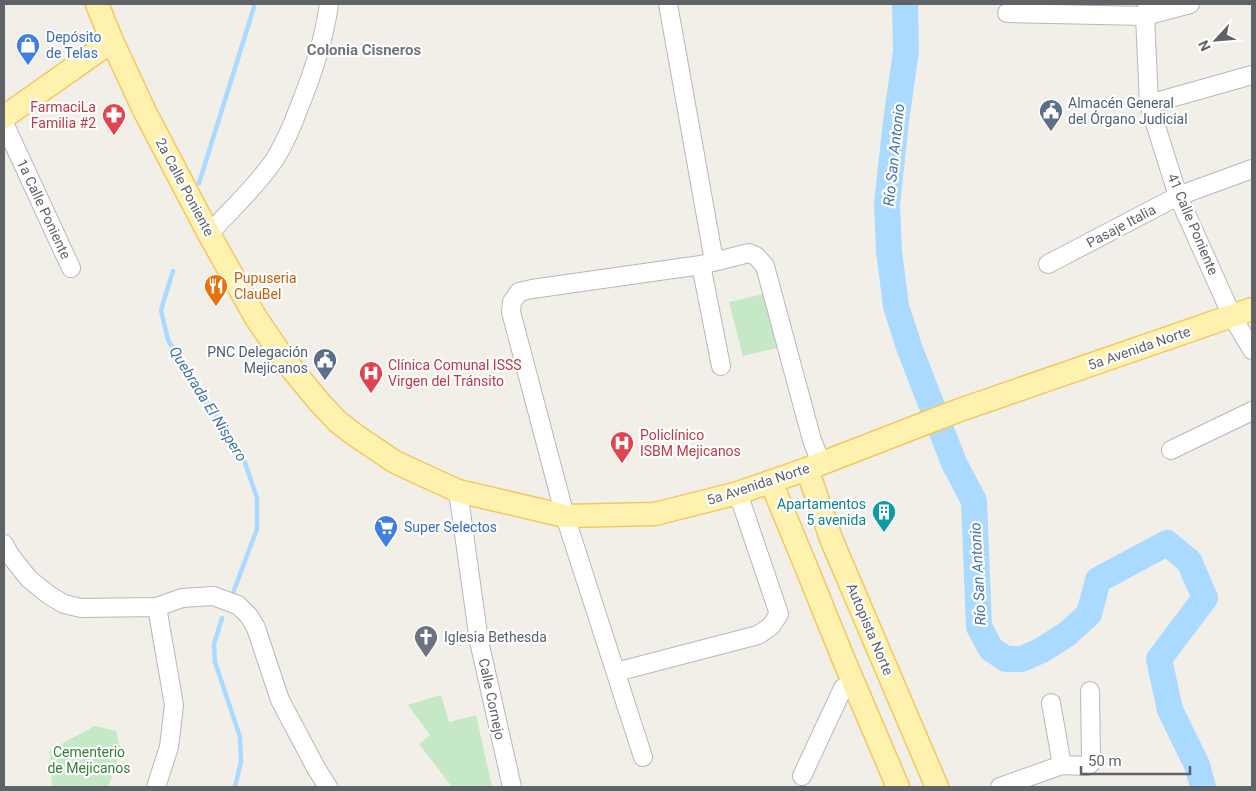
<svg xmlns="http://www.w3.org/2000/svg" width="1256" height="791" viewBox="0 0 1256 791" font-family="Roboto,sans-serif">
<style>
.green{fill:#c5e8c5}
.lines{fill:none;stroke-linecap:round;stroke-linejoin:round}
.stream{stroke:#aadaff;stroke-width:4.5}
.river{stroke:#aadaff;stroke-width:26}
.minor-casing{stroke:#b5b8bc;stroke-width:20}
.major-casing{stroke:#f2c960;stroke-width:25}
.minor{stroke:#fff;stroke-width:18}
.major{stroke:#fff2af;stroke-width:22}
.labels{text-anchor:middle;dominant-baseline:central;stroke-width:4.5;stroke-linejoin:round;paint-order:stroke}
.shop-label{font-size:14px;fill:#366cbe;stroke:#fff;text-anchor:start}
.service-label{font-size:14px;fill:#4e5e75;stroke:#fff;text-anchor:start}
.health-label{font-size:14px;fill:#be3a42;stroke:#fff;text-anchor:start}
.street-label{font-size:14px;fill:#5f6368;stroke:#fff}
.food-label{font-size:14px;fill:#c56008;stroke:#fff;text-anchor:start}
.culture-label{font-size:14px;fill:#0d838f;stroke:#fff;text-anchor:end}
.worship-label{font-size:14px;fill:#5b616d;stroke:#fff;text-anchor:start}
.park-label{font-size:14px;fill:#348238;stroke:#fff}
.neighbourhood-label{font-size:15px;font-weight:bold;fill:#70757a;stroke:#fff}
.water-label{font-size:15px;font-style:italic;fill:#4174aa;stroke:#fff}
</style>
<rect width="100%" height="100%" fill="#f1efe8"/>
<path class="green" d="M 764,294 L 777,348 L 743,356 L 729,302 Z
M 441,695 L 449,722 L 476,715 L 492,787 L 452,787 L 419,744 L 430,735 L 408,705 Z
M 95,726 L 116,731 L 121,751 L 108,787 L 52,787 L 50,750 Z"/>
<g class="lines">
<path class="stream" d="M 199,183 L 254,7 L 254,4
M 173,271 L 161,310 L 168,340 L 190,376 L 243,457 L 257,498 L 257,529 L 233,593
M 222,618 L 214,644 L 215,662 L 240,737 L 241,762 L 235,787"/>
<path class="river" d="M 905,4 L 906,51 L 896,121 L 887,204 L 889,251 L 896,306 L 909,347 L 954,463 L 974,501 L 979,627 L 991,649 L 1006,659 L 1022,659 L 1042,650 L 1067,634 L 1089,614 L 1098,580 L 1167,543 L 1189,561 L 1205,598 L 1159,659 L 1170,710 L 1197,765 L 1203,787"/>
<g class="minor-casing">
<path id="minor" d="M 668,4 L 714,261
M 1148,4 L 1145,16 L 1149,104 L 1178,196 L 1232,316 L 1252,350
M 1007,13 L 1145,16 L 1190,4
M 1149,104 L 1252,75
M 4,123 L 71,268
M 209,234 C 231,209 257,186 275,159 C 284,144 292,127 298,110 C 312,76 324,41 329,4
M 1048,264 L 1178,196 L 1252,169
M 701,265 L 721,366
M 1171,450 L 1252,411
M 458,491 L 479,641 L 512,787
M 4,544 L 10,555 L 29,579 L 49,595 L 64,604 L 81,608 L 157,607 L 182,598 L 213,596 L 238,605 L 249,616 L 256,628 L 280,700 L 316,768 L 328,787
M 616,672 L 758,635 L 771,626 L 779,614 L 738,493
M 1051,703 L 1062,765
M 643,757 L 565,516 L 511,312 L 512,302 L 519,292 L 532,289 L 701,265 L 749,253 L 756,256 L 765,266 L 812,440 L 821,463
M 802,776 L 843,688 L 854,684
M 156,787 L 169,747 L 174,705 L 157,607
M 1000,787 L 1062,765 L 1087,766 L 1090,764 L 1091,758 L 1090,691"/>
</g>
<g class="major-casing">
<path id="major" d="M 97,4 L 112,41 L 145,112 L 209,234 L 256,318 L 287,363 L 320,403 L 338,422 L 355,435 L 395,462 L 458,491 L 565,516 L 655,514 L 738,493 L 807,469 L 957,411 L 1252,309
M 4,117 L 112,41
M 807,469 L 832,541 L 937,787
M 771,482 L 807,569 L 843,658 L 898,787"/>
</g>
<use href="#minor" class="minor"/>
<use href="#major" class="major"/>
</g>
<defs>
<g id="shop-pin" transform="scale(1.25)"><path d="M0 17L-7.5 6A9.5 9.5 0 1 1 7.5 6Z" fill="#3f7fe0" stroke="#fff"/><path d="M-5-2.5h2.3a2.7 3.5 0 0 1 5.4 0H5L5.5 6h-11ZM-1.5-2.5h3a1.5 2.3 0 0 0-3 0Z" fill="#fff"/></g>
<g id="civic-pin" transform="scale(1.25)"><path d="M0 17L-7.5 6A9.5 9.5 0 1 1 7.5 6Z" fill="#5c6f8a" stroke="#fff"/><path d="M-.6-6.5H3V-4.5H.6V-3L4-1V1h2V6H-6V1h2V-1L-.6-3ZM-1.2 2.5V6h2.4V2.5Z" fill="#fff"/></g>
<g id="pharmacy-pin" transform="scale(1.25)"><path d="M0 17L-7.5 6A9.5 9.5 0 1 1 7.5 6Z" fill="#e0444e" stroke="#fff"/><path d="M-2-6h4v4h4v4h-4v4h-4v-4h-4v-4h4Z" fill="#fff"/></g>
<g id="restaurant-pin" transform="scale(1.25)"><path d="M0 17L-7.5 6A9.5 9.5 0 1 1 7.5 6Z" fill="#e8710a" stroke="#fff"/><path d="M-5-6h1v4h1v-4h1v4h1v-4h1v5L-1.5 .5V6h-2V.5L-5-1ZM5-6V6H3V1.5H1.5Q1.5-4 5-6Z" fill="#fff"/></g>
<g id="hospital-pin" transform="scale(1.25)"><path d="M0 17L-7.5 6A9.5 9.5 0 1 1 7.5 6Z" fill="#e0444e" stroke="#fff"/><path d="M-5-5h3v3.5h4V-5h3V5h-3V1.5h-4V5h-3Z" fill="#fff"/></g>
<g id="building-pin" transform="scale(1.25)"><path d="M0 17L-7.5 6A9.5 9.5 0 1 1 7.5 6Z" fill="#0f9aa8" stroke="#fff"/><path d="M-4-6H4V6H1V3H-1V6H-4ZM-2.5-4.3h1.7v1.8h-1.7ZM.8-4.3h1.7v1.8H.8ZM-2.5-1h1.7V.8h-1.7ZM.8-1h1.7V.8H.8Z" fill="#fff"/></g>
<g id="supermarket-pin" transform="scale(1.25)"><path d="M0 17L-7.5 6A9.5 9.5 0 1 1 7.5 6Z" fill="#3f7fe0" stroke="#fff"/><path d="M-6-5.5h2.5l.6 2H6L4.5 2H-2.5L-4.4-4H-6ZM-1.5 3.2a1.3 1.3 0 1 0 .1 0ZM3 3.2a1.3 1.3 0 1 0 .1 0Z" fill="#fff"/></g>
<g id="church-pin" transform="scale(1.25)"><path d="M0 17L-7.5 6A9.5 9.5 0 1 1 7.5 6Z" fill="#6b7280" stroke="#fff"/><path d="M-1.2-6h2.4v3.5h3.3v2.4h-3.3V6h-2.4V-.1h-3.3v-2.4h3.3Z" fill="#fff"/></g>
</defs>
<g fill-rule="evenodd">
<use href="#shop-pin" x="28" y="45"/>
<use href="#civic-pin" x="1051" y="111"/>
<use href="#pharmacy-pin" x="114" y="115"/>
<use href="#restaurant-pin" x="216" y="286"/>
<use href="#civic-pin" x="325" y="360"/>
<use href="#hospital-pin" x="371" y="373"/>
<use href="#hospital-pin" x="622" y="443"/>
<use href="#building-pin" x="884" y="512"/>
<use href="#supermarket-pin" x="386" y="527"/>
<use href="#church-pin" x="426" y="637"/>
</g>
<g class="labels">
<g class="shop-label">
<text x="46" y="37">Depósito<tspan x="46" dy="16">de Telas</tspan></text>
<text x="404" y="527">Super Selectos</text>
</g>
<g class="service-label">
<text x="1068" y="103">Almacén General<tspan x="1068" dy="16">del Órgano Judicial</tspan></text>
<text x="308" y="352" text-anchor="end">PNC Delegación<tspan x="308" dy="16">Mejicanos</tspan></text>
</g>
<g class="health-label">
<text x="96" y="107" text-anchor="end">FarmaciLa<tspan x="96" dy="16">Familia #2</tspan></text>
<text x="388" y="365">Clínica Comunal ISSS<tspan x="388" dy="16">Virgen del Tránsito</tspan></text>
<text x="640" y="435">Policlínico<tspan x="640" dy="16">ISBM Mejicanos</tspan></text>
</g>
<g class="street-label">
<text transform="translate(185 187) rotate(62)">2a Calle Poniente</text>
<text transform="translate(44 209) rotate(65)">1a Calle Poniente</text>
<text transform="translate(1193 224) rotate(67)">41 Calle Poniente</text>
<text transform="translate(1121 226) rotate(-28)">Pasaje Italia</text>
<text transform="translate(1139 348) rotate(-19)">5a Avenida Norte</text>
<text transform="translate(758 484) rotate(-18)">5a Avenida Norte</text>
<text transform="translate(870 629) rotate(67)">Autopista Norte</text>
<text transform="translate(492 699) rotate(78)">Calle Cornejo</text>
</g>
<g class="food-label">
<text x="234" y="278">Pupuseria<tspan x="234" dy="16">ClauBel</tspan></text>
</g>
<g class="culture-label">
<text x="866" y="504">Apartamentos<tspan x="866" dy="16">5 avenida</tspan></text>
</g>
<g class="worship-label">
<text x="444" y="637">Iglesia Bethesda</text>
</g>
<g class="park-label">
<text x="89" y="752">Cementerio<tspan x="89" dy="16">de Mejicanos</tspan></text>
</g>
<g class="neighbourhood-label">
<text x="364" y="50">Colonia Cisneros</text>
</g>
<g class="water-label">
<text transform="translate(894 155) rotate(-84)">Río San Antonio</text>
<text transform="translate(208 404) rotate(58)">Quebrada El Nispero</text>
<text transform="translate(978 574) rotate(-93)">Río San Antonio</text>
</g>
</g>
<rect width="1256" height="791" fill="none" stroke="#5f6368" stroke-width="10"/>
<g transform="translate(1216 40) rotate(244)" stroke="#ffffff" stroke-width="4" paint-order="stroke">
<path d="M0-4L9 19L0 12L-9 19Z" fill="#5f6368"/>
<text y="-8" font-size="14" font-weight="bold" text-anchor="middle" fill="#5f6368">N</text>
</g>
<path d="M1081 766v8h109v-8" fill="none" stroke="#5f6368" stroke-width="2.5"/>
<text x="1088" y="766" font-size="15" fill="#5f6368" stroke="#ffffff" stroke-width="4" paint-order="stroke">50 m</text>
</svg>
